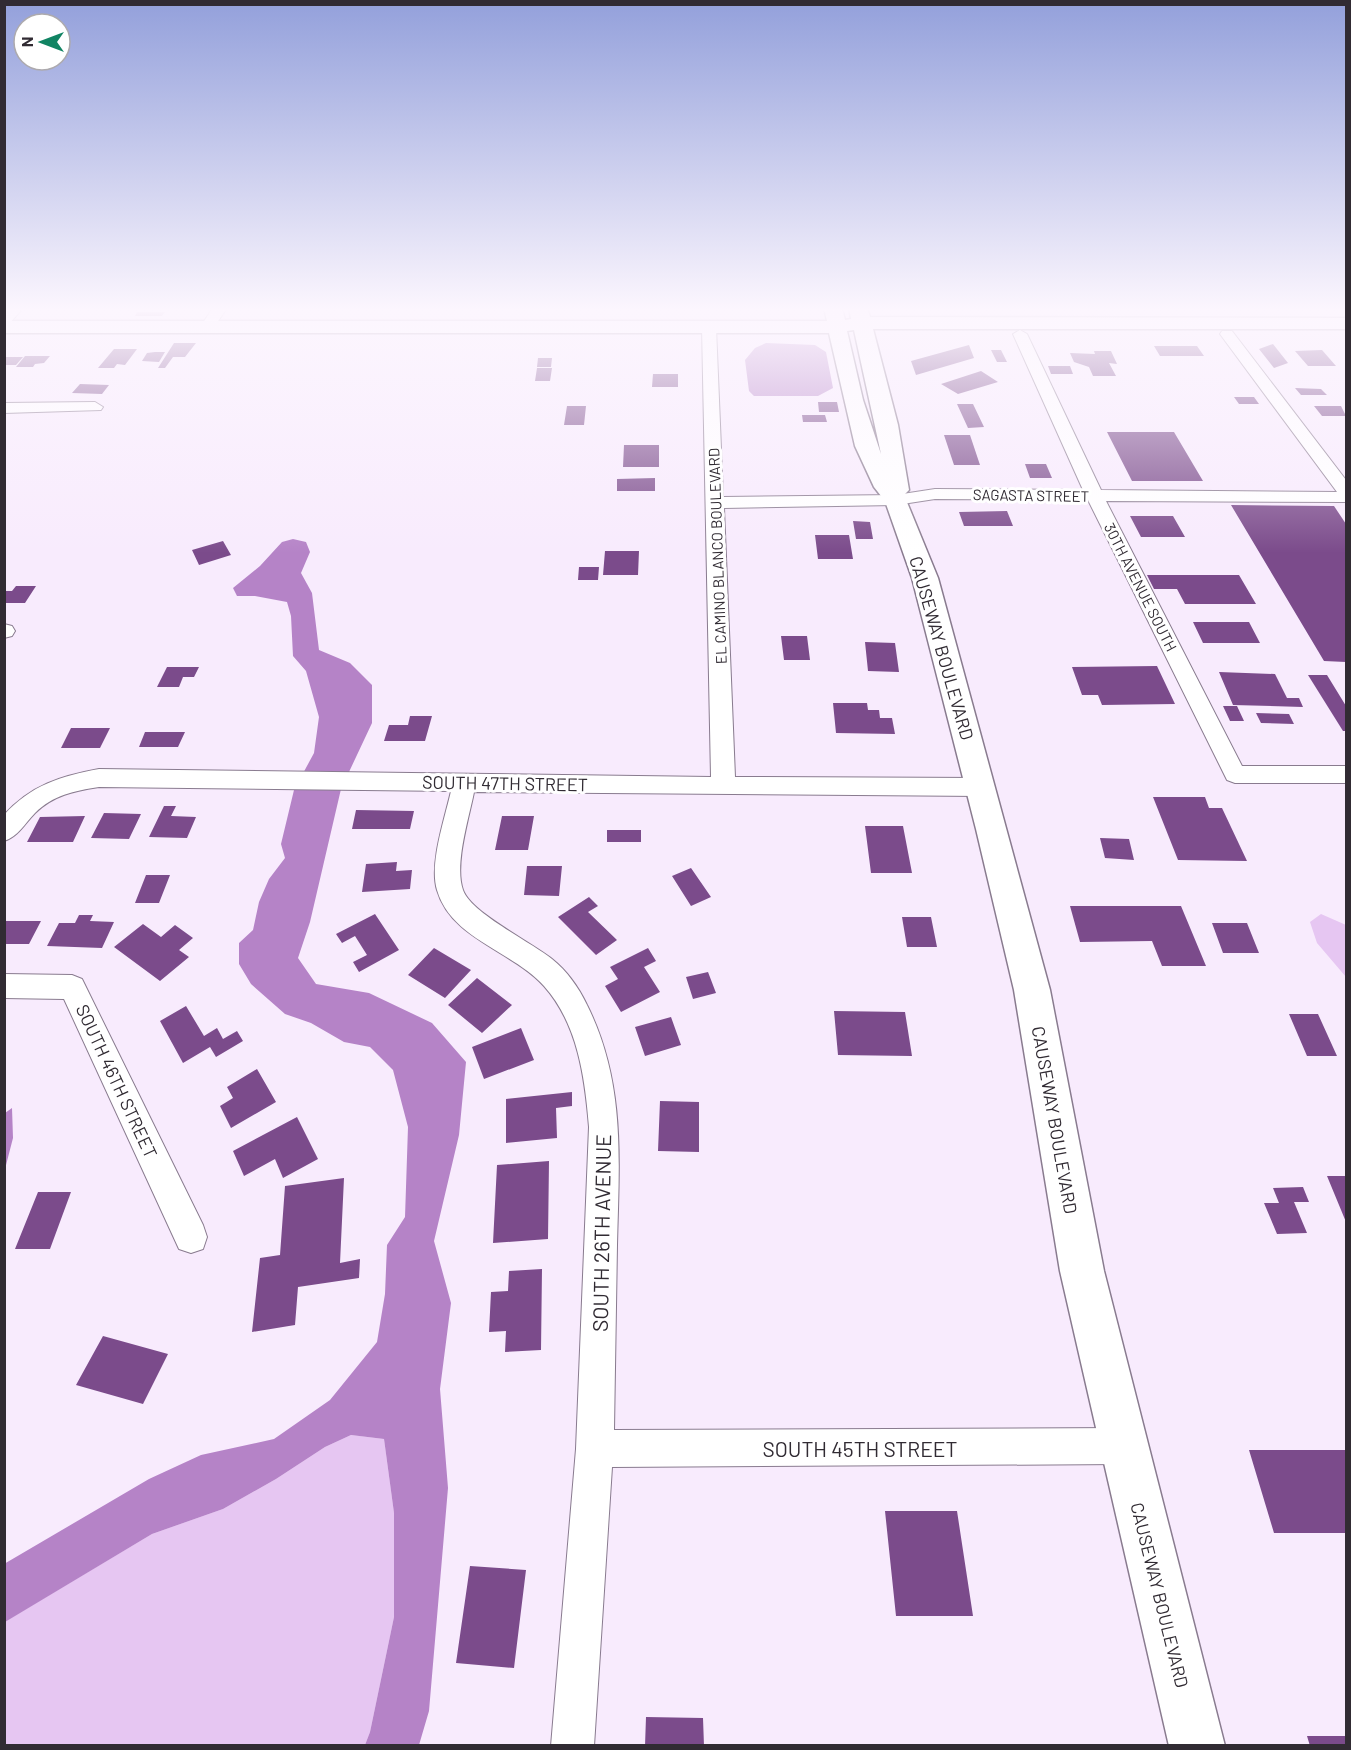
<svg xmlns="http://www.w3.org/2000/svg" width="1351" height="1750" viewBox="0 0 1351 1750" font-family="Barlow,sans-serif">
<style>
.green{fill:#e6c6f2}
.water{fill:#b583c7}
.building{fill:#7b4b8b}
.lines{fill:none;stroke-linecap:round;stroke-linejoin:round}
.minor-casing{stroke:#897b8f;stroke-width:2}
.major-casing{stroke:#897b8f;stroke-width:3}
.minor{fill:#fff;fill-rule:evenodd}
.major{fill:#fff;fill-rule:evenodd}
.labels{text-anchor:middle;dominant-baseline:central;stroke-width:6;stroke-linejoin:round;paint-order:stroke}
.far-street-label{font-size:15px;fill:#312b33;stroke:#fff}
.street-label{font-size:18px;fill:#312b33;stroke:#fff}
.near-street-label{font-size:21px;fill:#312b33;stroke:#fff}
</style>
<rect width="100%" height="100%" fill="#f8ebfd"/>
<path class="green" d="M 1321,914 L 1346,925 L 1346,977 L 1317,943 L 1310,922 Z
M 351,1435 L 384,1439 L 394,1513 L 394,1617 L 370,1732 L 365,1745 L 5,1745 L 4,1622 L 152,1534 L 223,1509 L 276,1479 L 325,1447 Z"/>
<path class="water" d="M 766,343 L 815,345 L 826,352 L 833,388 L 818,396 L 754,396 L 749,391 L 745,360 L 755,348 Z
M 293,539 L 306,542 L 310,552 L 301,573 L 312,593 L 319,650 L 350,663 L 372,685 L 372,723 L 341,789 L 310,922 L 298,958 L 316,984 L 369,993 L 432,1023 L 466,1062 L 459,1135 L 434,1241 L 451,1303 L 440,1389 L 448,1488 L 429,1711 L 419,1745 L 365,1745 L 370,1732 L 394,1617 L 394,1513 L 384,1439 L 351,1435 L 325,1447 L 276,1479 L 223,1509 L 152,1534 L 5,1622 L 4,1564 L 149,1479 L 201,1455 L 274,1439 L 330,1400 L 377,1342 L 385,1294 L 387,1245 L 405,1217 L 408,1127 L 393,1070 L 370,1047 L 344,1042 L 311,1023 L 285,1014 L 251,984 L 239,964 L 239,943 L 253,930 L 259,902 L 269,879 L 285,858 L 281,844 L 294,790 L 314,753 L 319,717 L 306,671 L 293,656 L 291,616 L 287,602 L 255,596 L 237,596 L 233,588 L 260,566 L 282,542 Z
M 12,1108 L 13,1138 L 5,1169 L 5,1113 Z"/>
<path class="building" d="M 137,312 L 165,312 L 162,316 L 135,316 Z
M 174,343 L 196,343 L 185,357 L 173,357 L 165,368 L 158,368 Z
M 1273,344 L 1288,363 L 1274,368 L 1259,349 Z
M 969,345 L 974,358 L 916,375 L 911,361 Z
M 1154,346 L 1197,346 L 1204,356 L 1160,356 Z
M 114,349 L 137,349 L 125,365 L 117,364 L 114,368 L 98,368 Z
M 991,350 L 1001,350 L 1007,362 L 997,362 Z
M 1322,350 L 1336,366 L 1308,366 L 1295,351 Z
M 1094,351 L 1111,351 L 1117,364 L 1109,363 L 1116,376 L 1093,376 L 1089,367 L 1074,362 L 1070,353 L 1095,354 Z
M 155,352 L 165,352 L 159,362 L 142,361 L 147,353 Z
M 25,356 L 50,356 L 44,363 L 35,364 L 33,367 L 16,367 Z
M 6,357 L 23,357 L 16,365 L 4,365 Z
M 538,358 L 552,358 L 551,367 L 537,367 Z
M 1048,366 L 1070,366 L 1073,374 L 1051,374 Z
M 537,368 L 552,368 L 550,381 L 535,381 Z
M 981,371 L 998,382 L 958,394 L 941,384 Z
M 653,374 L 678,374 L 678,387 L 652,387 Z
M 80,384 L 109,385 L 102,394 L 72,393 Z
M 1295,388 L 1321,389 L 1327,395 L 1301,395 Z
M 1234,397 L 1254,397 L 1259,404 L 1239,404 Z
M 818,402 L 837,402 L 839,412 L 819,412 Z
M 957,404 L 973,404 L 984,427 L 968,428 Z
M 567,406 L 586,406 L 584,425 L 564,425 Z
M 1314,406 L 1341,406 L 1346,416 L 1322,416 Z
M 802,415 L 825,415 L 827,422 L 803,422 Z
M 1107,432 L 1174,432 L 1203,481 L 1132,481 Z
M 944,435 L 970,435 L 980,465 L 954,465 Z
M 624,445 L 659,445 L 659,467 L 623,467 Z
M 1025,464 L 1046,464 L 1052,478 L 1030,478 Z
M 655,478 L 655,491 L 617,491 L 617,479 Z
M 1231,505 L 1334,506 L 1346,524 L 1346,662 L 1324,661 Z
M 1007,511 L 1013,526 L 964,526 L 959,512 Z
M 1130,516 L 1173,516 L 1185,537 L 1141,537 Z
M 853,521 L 870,522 L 873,539 L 856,539 Z
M 815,535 L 849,535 L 853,559 L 818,559 Z
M 223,541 L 231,555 L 199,565 L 192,550 Z
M 605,551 L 639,551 L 638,575 L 603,575 Z
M 579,567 L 599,567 L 598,580 L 578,580 Z
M 1147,575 L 1239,575 L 1256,604 L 1185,604 L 1177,589 L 1154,589 Z
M 16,586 L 36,586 L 25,603 L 4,603 L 4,591 L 12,591 Z
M 1193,622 L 1249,622 L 1260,643 L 1203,643 Z
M 781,636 L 807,636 L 810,660 L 784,660 Z
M 865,642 L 895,643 L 899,672 L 868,671 Z
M 1157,666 L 1175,704 L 1102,705 L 1098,695 L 1082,695 L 1072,667 Z
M 167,667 L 199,667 L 194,677 L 183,677 L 179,687 L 157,687 Z
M 1219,672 L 1275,674 L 1287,698 L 1299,698 L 1303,707 L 1233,705 Z
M 1308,675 L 1327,675 L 1346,706 L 1346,731 L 1343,731 Z
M 833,703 L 867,703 L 868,710 L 879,710 L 880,718 L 892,718 L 895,734 L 836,733 Z
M 1223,706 L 1237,706 L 1244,721 L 1230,721 Z
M 1256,713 L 1289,714 L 1294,724 L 1261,723 Z
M 410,716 L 432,716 L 425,741 L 384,741 L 389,725 L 408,725 Z
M 71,728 L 110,728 L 100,748 L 61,748 Z
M 145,732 L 185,732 L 178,747 L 139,747 Z
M 1153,797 L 1205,797 L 1209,808 L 1222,808 L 1247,861 L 1178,860 Z
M 164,806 L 176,806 L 171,816 L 196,817 L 187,838 L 149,837 Z
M 356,810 L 414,811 L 410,829 L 352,829 Z
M 104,813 L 141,814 L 129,839 L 91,838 Z
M 85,816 L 73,842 L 27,842 L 40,817 Z
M 502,816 L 534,816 L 528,850 L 495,850 Z
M 865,826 L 903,826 L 912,873 L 871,873 Z
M 607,830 L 641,830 L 641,842 L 607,842 Z
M 1100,838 L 1129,839 L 1134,860 L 1105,858 Z
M 397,862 L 396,871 L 412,870 L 410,889 L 362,892 L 366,864 Z
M 527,866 L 562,866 L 559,896 L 524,895 Z
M 691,868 L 711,897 L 691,906 L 672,876 Z
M 146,875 L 170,875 L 159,903 L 135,903 Z
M 589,897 L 598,906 L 588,912 L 617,940 L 596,955 L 558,917 Z
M 1070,906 L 1181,906 L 1206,966 L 1162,966 L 1152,941 L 1080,942 Z
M 375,914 L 399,950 L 359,972 L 353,962 L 367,955 L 355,936 L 342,943 L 336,934 Z
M 79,915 L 93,915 L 90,921 L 114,922 L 102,948 L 47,946 L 59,923 L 75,923 Z
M 902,917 L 931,917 L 937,947 L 907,947 Z
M 4,921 L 41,921 L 29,944 L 4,944 Z
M 1212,923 L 1247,923 L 1259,953 L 1223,953 Z
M 143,924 L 161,937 L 175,925 L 193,938 L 179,950 L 189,957 L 160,981 L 114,947 Z
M 434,948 L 471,970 L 445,998 L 408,975 Z
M 648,948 L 656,961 L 644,967 L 660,992 L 621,1012 L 605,986 L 618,979 L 610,967 Z
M 708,972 L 716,993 L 693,999 L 686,977 Z
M 477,978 L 512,1005 L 482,1033 L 448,1005 Z
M 186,1006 L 204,1036 L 217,1028 L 223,1039 L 237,1031 L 243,1041 L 216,1057 L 210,1047 L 183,1063 L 160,1021 Z
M 834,1011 L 905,1012 L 912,1056 L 838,1055 Z
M 1289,1014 L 1318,1014 L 1337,1056 L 1307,1056 Z
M 671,1017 L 681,1045 L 645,1056 L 635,1027 Z
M 521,1028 L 534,1060 L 484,1079 L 472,1047 Z
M 257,1069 L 276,1102 L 231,1128 L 220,1106 L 233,1098 L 227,1087 Z
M 572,1092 L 572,1106 L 556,1108 L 557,1138 L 506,1143 L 506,1099 Z
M 660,1101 L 699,1102 L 699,1152 L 658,1151 Z
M 297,1117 L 318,1159 L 283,1178 L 275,1159 L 244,1176 L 233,1151 Z
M 549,1161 L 548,1239 L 493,1243 L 497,1165 Z
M 1327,1176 L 1346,1176 L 1346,1222 Z
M 344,1178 L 340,1263 L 360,1259 L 359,1278 L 298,1287 L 295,1325 L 252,1332 L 260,1258 L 280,1255 L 285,1186 Z
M 1303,1187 L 1309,1202 L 1294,1202 L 1307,1233 L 1277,1234 L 1264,1203 L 1279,1203 L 1273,1188 Z
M 38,1192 L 71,1192 L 50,1249 L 15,1249 Z
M 542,1269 L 541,1350 L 505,1352 L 506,1331 L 489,1332 L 491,1292 L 508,1291 L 509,1271 Z
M 103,1336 L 168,1354 L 143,1404 L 76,1385 Z
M 1249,1450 L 1346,1450 L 1346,1533 L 1274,1533 Z
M 885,1511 L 957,1511 L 973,1616 L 896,1616 Z
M 470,1566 L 526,1570 L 514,1668 L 456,1663 Z
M 646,1717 L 703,1718 L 704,1746 L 645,1746 Z
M 1307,1736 L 1346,1736 L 1346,1746 L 1310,1746 Z"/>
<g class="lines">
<g class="minor-casing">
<path id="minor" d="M 8,308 L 23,308 L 9,324 L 4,325 L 4,312 Z
M 213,308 L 227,308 L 212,330 L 202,330 L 200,327 Z
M 709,323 L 716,327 L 723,497 L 896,495 L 935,489 L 1083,490 L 1013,334 L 1020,330 L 1027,334 L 1101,490 L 1337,492 L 1220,334 L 1222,331 L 1232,331 L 1346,480 L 1346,502 L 1106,501 L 1242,766 L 1346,766 L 1346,783 L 1235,783 L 1227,780 L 1088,500 L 935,499 L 896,505 L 724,508 L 735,777 L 981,778 L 989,781 L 993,787 L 989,793 L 981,796 L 474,792 C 469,818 454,865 463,890 C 471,913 531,942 552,959 C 567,971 579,988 587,1005 C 626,1083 619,1161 617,1245 C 616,1307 615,1368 614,1430 L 1124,1428 L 1137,1433 L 1142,1446 L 1137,1459 L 1124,1464 L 612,1467 L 594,1746 L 551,1746 L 576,1449 L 589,1127 C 585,1078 578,1024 544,986 C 513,951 451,939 437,890 C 429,864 445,818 451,791 L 99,787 C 74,791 53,795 35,813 C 25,823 18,837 4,841 L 4,815 C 31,785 61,776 99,769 L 711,777 L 702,327 Z
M 95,402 L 103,407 L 101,410 L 4,413 L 4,403 Z
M 4,624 L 12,626 L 15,631 L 12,636 L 4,638 Z
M 4,974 L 72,975 L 82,979 L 203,1225 L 207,1237 L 203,1249 L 191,1253 L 179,1249 L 64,999 L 4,998 Z"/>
</g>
<g class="major-casing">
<path id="major" d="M 824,308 L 842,308 L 845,320 L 851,319 L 849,308 L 867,308 L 870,317 L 1346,318 L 1346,329 L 873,329 L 898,425 L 909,490 L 904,495 L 938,578 L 1050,990 L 1104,1271 L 1225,1746 L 1169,1746 L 1060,1271 L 1014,990 L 976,829 L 912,578 L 885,501 L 874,487 L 855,446 L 829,333 L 4,333 L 4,321 L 827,321 ZM 854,330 L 881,454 L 863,400 L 847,331 Z"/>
</g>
<use href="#minor" class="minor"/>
<use href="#major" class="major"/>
</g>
<linearGradient id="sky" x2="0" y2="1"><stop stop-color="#93a0db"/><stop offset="0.56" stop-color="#fcf6fe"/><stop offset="1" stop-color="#fcf6fe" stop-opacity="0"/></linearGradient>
<rect width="1351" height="553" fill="url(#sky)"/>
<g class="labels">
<g class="far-street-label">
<text transform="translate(1031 495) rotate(1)">SAGASTA STREET</text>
<text transform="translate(717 556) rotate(-92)">EL CAMINO BLANCO BOULEVARD</text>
<text transform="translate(1141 587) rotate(63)">30TH AVENUE SOUTH</text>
</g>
<g class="street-label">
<text transform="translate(942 648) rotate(74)">CAUSEWAY BOULEVARD</text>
<text transform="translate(505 783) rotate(1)">SOUTH 47TH STREET</text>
<text transform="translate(117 1081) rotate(65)">SOUTH 46TH STREET</text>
<text transform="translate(1055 1120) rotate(80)">CAUSEWAY BOULEVARD</text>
<text transform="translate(1160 1595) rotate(76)">CAUSEWAY BOULEVARD</text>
</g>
<g class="near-street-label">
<text transform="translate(601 1233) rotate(-89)">SOUTH 26TH AVENUE</text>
<text x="860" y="1448">SOUTH 45TH STREET</text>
</g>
</g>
<rect width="1351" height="1750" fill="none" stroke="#312b33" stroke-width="12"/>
<g transform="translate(42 42) rotate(270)"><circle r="28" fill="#ffffff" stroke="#adaaad" stroke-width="1.5"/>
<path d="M0-4.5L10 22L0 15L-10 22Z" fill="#118463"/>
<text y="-9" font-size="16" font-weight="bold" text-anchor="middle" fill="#312b33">N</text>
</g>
</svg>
